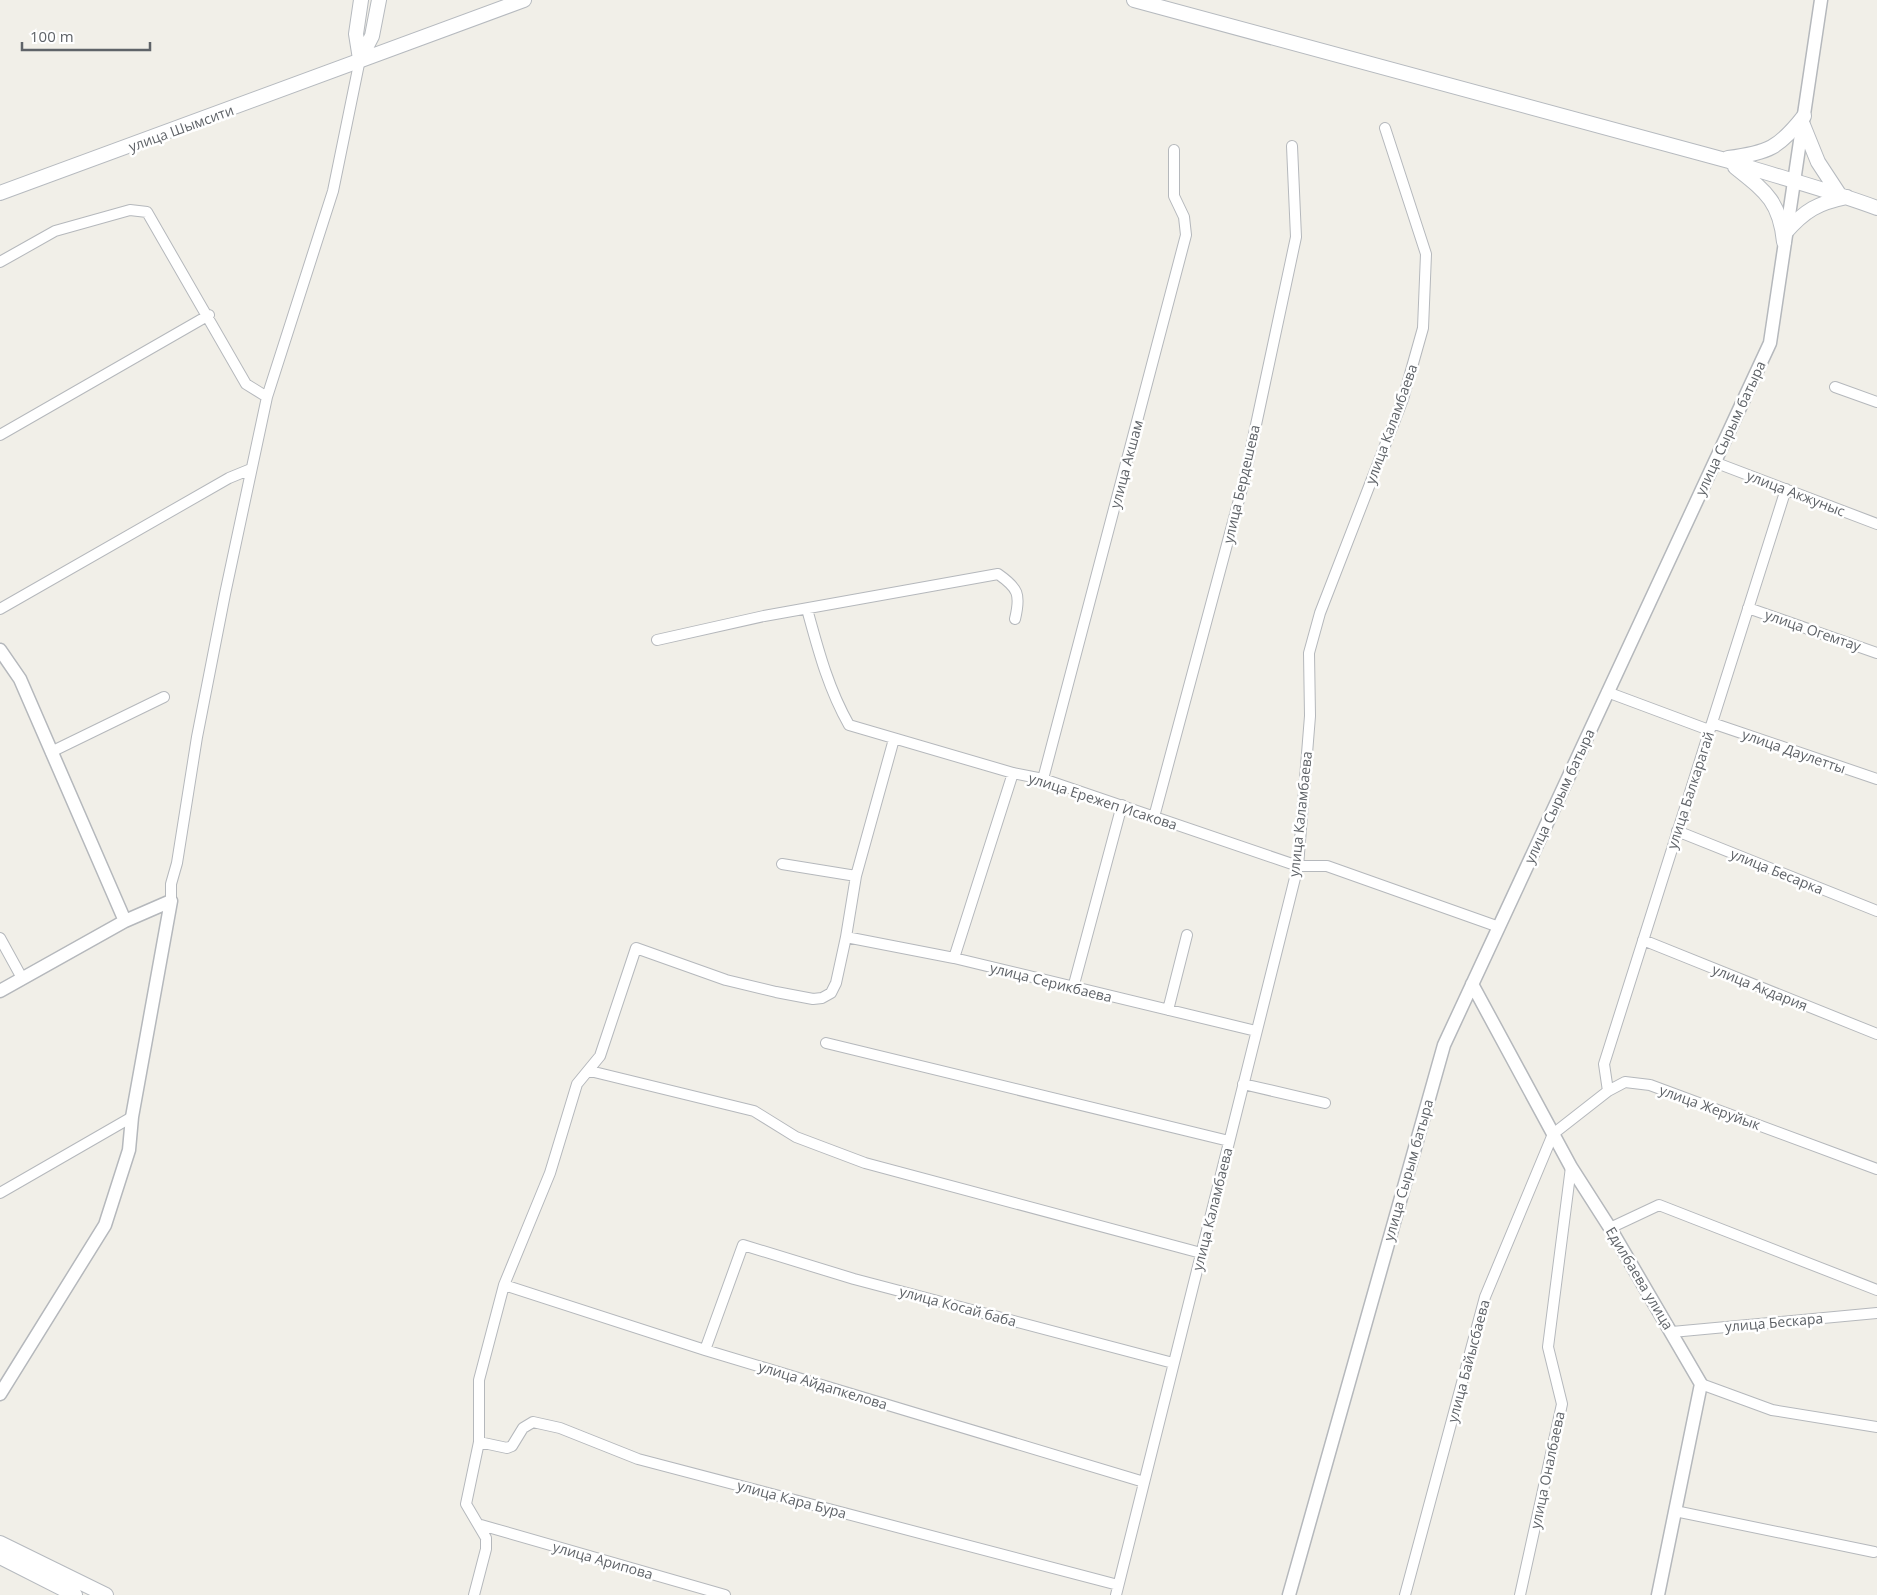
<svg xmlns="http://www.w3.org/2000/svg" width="1877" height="1595" viewBox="0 0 1877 1595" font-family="'Open Sans',sans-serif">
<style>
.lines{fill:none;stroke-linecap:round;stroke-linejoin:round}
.minor-casing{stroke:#b5b8bc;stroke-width:12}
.tertiary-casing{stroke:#b5b8bc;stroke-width:15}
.secondary-casing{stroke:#b6babf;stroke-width:16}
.minor{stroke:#fff;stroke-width:10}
.tertiary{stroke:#fff;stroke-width:12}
.secondary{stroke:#fff;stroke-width:14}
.labels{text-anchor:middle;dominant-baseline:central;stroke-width:5;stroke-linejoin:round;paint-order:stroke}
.street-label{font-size:14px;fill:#5f6368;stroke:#fff}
</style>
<rect width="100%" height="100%" fill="#f1efe8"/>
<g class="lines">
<g class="minor-casing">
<path id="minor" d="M 0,262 L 55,231 L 130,210 L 147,212 L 246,384 L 267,397
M 1835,387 L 1877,402
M 0,435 L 209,315
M 1714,462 L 1877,524
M 1748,608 L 1877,653
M 0,609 L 229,478 L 251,469
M 807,609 C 818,649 828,688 849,725 L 1013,773 L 1043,779 L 1298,866 L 1327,866 L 1499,927
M 657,640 L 764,616 L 998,574 C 1018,588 1021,594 1015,619
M 1607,692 L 1709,730
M 1712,723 L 1877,779
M 51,752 L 164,697
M 1043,779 L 1186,235 L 1184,217 L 1174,196 L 1174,150
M 1154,817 L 1244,481 L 1296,237 L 1292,146
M 1677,831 L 1877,911
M 782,864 L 856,876
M 171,901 L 171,884 L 177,863 L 197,737 L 225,594 L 267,397 L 333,191 L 360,59
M 846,937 L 954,958 L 1256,1031
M 0,938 L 22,978
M 1643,940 L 1877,1034
M 954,958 L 1013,773
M 1073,988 L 1122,805
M 1168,1010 L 1187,935
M 826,1043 L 1229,1141
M 590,1071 L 754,1111 L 796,1137 L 865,1163 L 1201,1253
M 1243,1084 L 1325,1103
M 1608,1091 L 1604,1064 L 1786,489
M 0,1193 L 132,1117
M 1610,1228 L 1659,1205 L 1877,1290
M 504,1285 L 705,1350 L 1144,1482
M 1672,1332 L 1877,1313
M 705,1350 L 743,1245 L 854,1279 L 1173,1363
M 1701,1384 L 1772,1410 L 1877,1427
M 479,1442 L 507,1448 L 512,1446 L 523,1428 L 533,1422 L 560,1428 L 638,1459 L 1118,1585
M 1675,1511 L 1874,1552
M 481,1525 L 725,1595
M 474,1595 L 486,1549 L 486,1538 L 466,1504 L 479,1442 L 479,1380 L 504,1285 L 550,1173 L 577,1084 L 600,1056 L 636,948 L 726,980 L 776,992 L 813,999 L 822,998 L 831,993 L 836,983 L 846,937 L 856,876 L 894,739
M 1116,1595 L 1298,866 L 1310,716 L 1309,653 L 1320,613 L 1403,399 L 1423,328 L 1426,254 L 1385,128
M 1405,1595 L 1485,1297 L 1553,1134 L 1608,1091 L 1625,1082 L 1650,1085 L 1877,1169
M 1520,1595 L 1562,1404 L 1548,1347 L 1571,1167"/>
</g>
<g class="tertiary-casing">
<path id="tertiary" d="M 0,650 L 20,679 L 125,921
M 1472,984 L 1571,1167 L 1610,1228 L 1701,1384 L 1658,1595
M 0,991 L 125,921 L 171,901
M 0,1394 L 105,1225 L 129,1150 L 132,1117 L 171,901
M 1289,1595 L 1444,1045 L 1770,343 L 1821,0"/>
</g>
<g class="secondary-casing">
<path id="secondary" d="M 1134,0 L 1729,161 C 1778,177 1829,190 1877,208
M 360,59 L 372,36 L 379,0
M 360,59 L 356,34 L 361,0
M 1803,125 L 1818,162 L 1839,194
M 1728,158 C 1768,153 1779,148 1804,116
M 1735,167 C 1765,191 1780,201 1784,242
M 0,193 L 524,0
M 1785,233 C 1805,210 1818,203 1847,197
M 0,1543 L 106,1595
M 0,1557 L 75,1595"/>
</g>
<use href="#minor" class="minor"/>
<use href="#tertiary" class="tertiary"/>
<use href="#secondary" class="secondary"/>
</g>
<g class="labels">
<g class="street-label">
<text transform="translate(181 128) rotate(-20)">улица Шымсити</text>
<text transform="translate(1391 424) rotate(-70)">улица Каламбаева</text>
<text transform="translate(1730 428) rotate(-65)">улица Сырым батыра</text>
<text transform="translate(1126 464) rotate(-75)">улица Акшам</text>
<text transform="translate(1241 484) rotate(-77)">улица Бердешева</text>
<text transform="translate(1796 493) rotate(21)">улица Акжуныс</text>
<text transform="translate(1813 630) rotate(19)">улица Огемтау</text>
<text transform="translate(1794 751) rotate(19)">улица Даулетты</text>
<text transform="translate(1690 790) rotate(-72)">улица Балкарагай</text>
<text transform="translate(1559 796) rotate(-65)">улица Сырым батыра</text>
<text transform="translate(1103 801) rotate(18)">улица Ережеп Исакова</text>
<text transform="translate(1300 814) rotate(-84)">улица Каламбаева</text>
<text transform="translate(1777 871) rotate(22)">улица Бесарка</text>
<text transform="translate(1051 982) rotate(14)">улица Серикбаева</text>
<text transform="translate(1760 987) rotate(22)">улица Акдария</text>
<text transform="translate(1710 1107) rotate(20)">улица Жеруйык</text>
<text transform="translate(1408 1170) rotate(-74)">улица Сырым батыра</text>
<text transform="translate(1212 1209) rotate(-76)">улица Каламбаева</text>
<text transform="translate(1640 1278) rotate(59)">Едилбаева улица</text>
<text transform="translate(958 1306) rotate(15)">улица Косай баба</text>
<text transform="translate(1774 1322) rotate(-5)">улица Бескара</text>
<text transform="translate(1468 1361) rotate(-75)">улица Байысбаева</text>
<text transform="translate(823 1385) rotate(17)">улица Айдапкелова</text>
<text transform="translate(1547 1470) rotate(-78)">улица Оналбаева</text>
<text transform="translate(792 1499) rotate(15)">улица Кара Бура</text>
<text transform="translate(603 1560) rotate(16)">улица Арипова</text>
</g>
</g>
<path d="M22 42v8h128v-8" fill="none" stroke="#5f6368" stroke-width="2.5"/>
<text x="30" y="42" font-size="15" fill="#5f6368" stroke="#ffffff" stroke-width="4" paint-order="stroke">100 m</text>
</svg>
